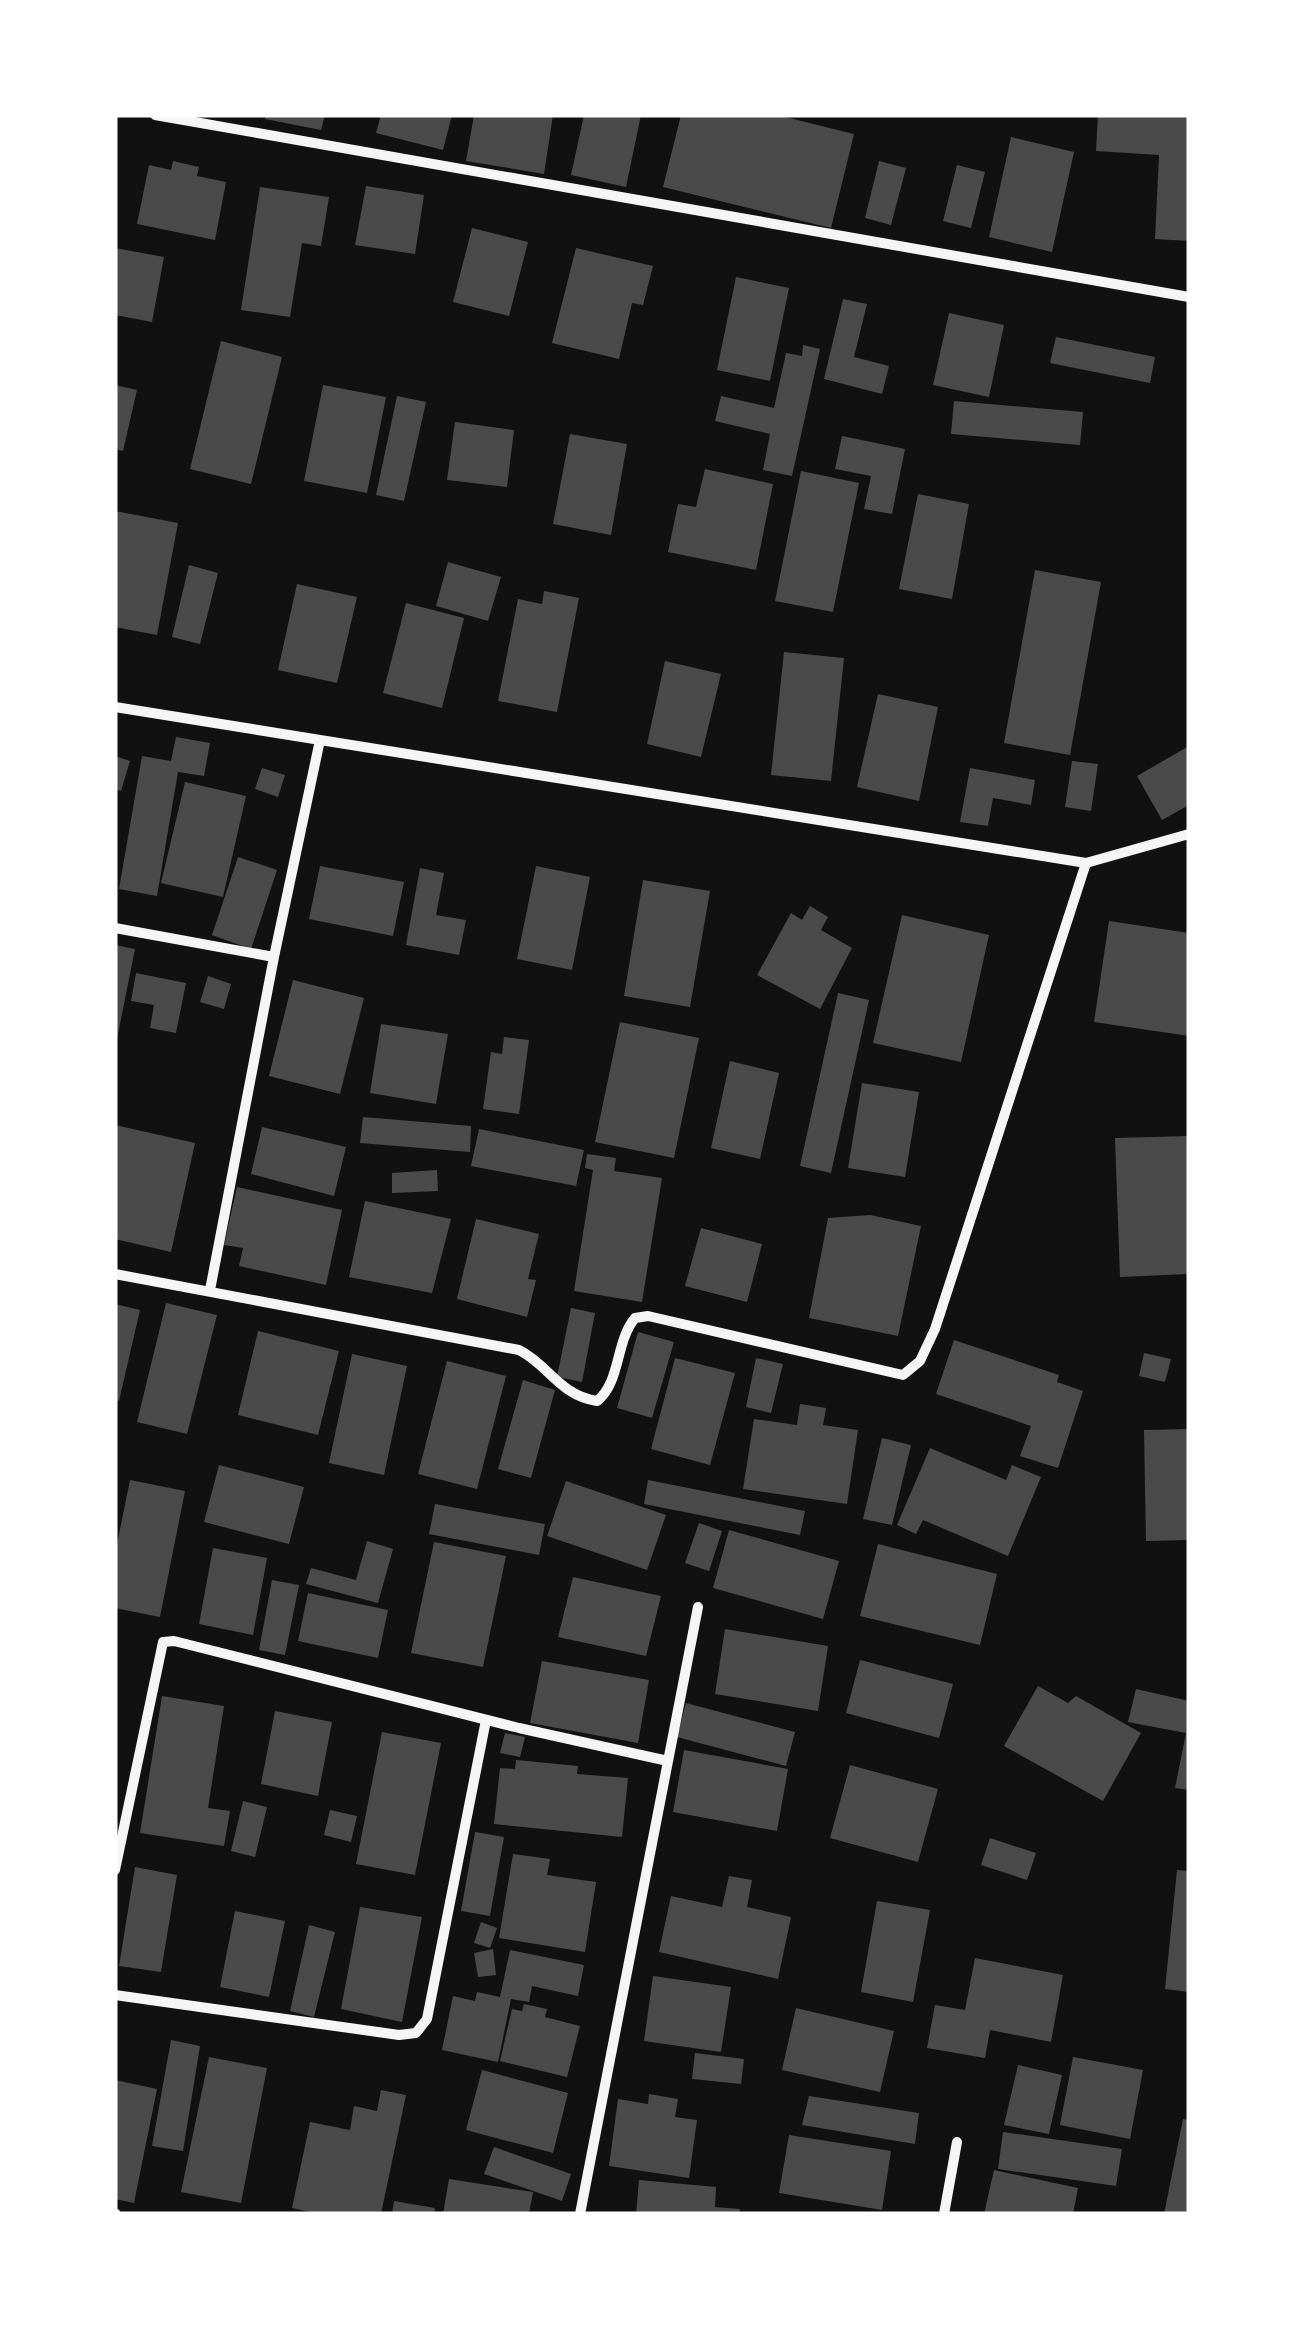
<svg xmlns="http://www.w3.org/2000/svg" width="1304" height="2329" viewBox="0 0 1304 2329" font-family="'IBM Plex Sans',sans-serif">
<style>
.building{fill:#4a4a4a}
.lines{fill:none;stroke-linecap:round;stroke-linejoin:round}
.minor{stroke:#f5f5f5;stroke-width:10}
</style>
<rect width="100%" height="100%" fill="#111"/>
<path class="building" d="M 265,115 L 325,115 L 321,130 L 265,119 Z
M 381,115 L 452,115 L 443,150 L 376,133 Z
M 474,115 L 553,115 L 544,174 L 466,161 Z
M 584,115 L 641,115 L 626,187 L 571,175 Z
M 681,115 L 777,115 L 854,134 L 831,228 L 663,187 Z
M 1098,115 L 1189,115 L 1189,241 L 1155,239 L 1159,155 L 1096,151 Z
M 1011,137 L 1074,152 L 1052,252 L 989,237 Z
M 173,161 L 199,167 L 197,176 L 226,182 L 215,240 L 137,224 L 149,165 L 171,170 Z
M 879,161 L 906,168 L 891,225 L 865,218 Z
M 957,165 L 985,172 L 971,228 L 943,221 Z
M 366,186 L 424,195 L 415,254 L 355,245 Z
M 260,187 L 329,197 L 321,246 L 302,243 L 290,317 L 241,310 Z
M 472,228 L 528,242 L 509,316 L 453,302 Z
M 115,248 L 164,257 L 152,322 L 115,315 Z
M 576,248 L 653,266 L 643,305 L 632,303 L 619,359 L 552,343 Z
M 736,277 L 789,288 L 770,381 L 717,370 Z
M 843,299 L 867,304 L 854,357 L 889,366 L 882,394 L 824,379 Z
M 949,313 L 1004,325 L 989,397 L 933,385 Z
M 1056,337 L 1155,357 L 1150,383 L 1050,363 Z
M 221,341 L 282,357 L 251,484 L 190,469 Z
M 803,345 L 820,349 L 792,476 L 763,470 L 770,434 L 715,421 L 721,396 L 774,408 L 786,353 L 802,356 Z
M 115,385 L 137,390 L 123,451 L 115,449 Z
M 323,385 L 386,397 L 367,493 L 304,481 Z
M 397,396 L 426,402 L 404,501 L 376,495 Z
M 954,401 L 1083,412 L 1080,445 L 951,434 Z
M 455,422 L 514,430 L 507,487 L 447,480 Z
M 570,434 L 627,444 L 611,535 L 553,524 Z
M 842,436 L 905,449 L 892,514 L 864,509 L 871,476 L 835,469 Z
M 705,469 L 773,484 L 756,570 L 668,552 L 678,504 L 696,507 Z
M 801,471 L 859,483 L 833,612 L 775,601 Z
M 918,494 L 969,504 L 952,599 L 899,589 Z
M 115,511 L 178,523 L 157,635 L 115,627 Z
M 448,562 L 501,577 L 488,621 L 436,606 Z
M 189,565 L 218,573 L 200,644 L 172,637 Z
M 1035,570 L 1101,582 L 1070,755 L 1004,743 Z
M 297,584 L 357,597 L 337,683 L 278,670 Z
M 544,591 L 579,598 L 557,712 L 498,701 L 518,599 L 542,604 Z
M 406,603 L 464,618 L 442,708 L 383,693 Z
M 784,652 L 844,658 L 831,781 L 771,775 Z
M 665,661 L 721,674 L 701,757 L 647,744 Z
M 878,694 L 938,707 L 919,801 L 857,787 Z
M 176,737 L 210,743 L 204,776 L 178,772 L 157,896 L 119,889 L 142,756 L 171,761 Z
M 1189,746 L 1189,805 L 1162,820 L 1137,776 Z
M 115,756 L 130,761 L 121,791 L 115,789 Z
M 1072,761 L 1098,764 L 1091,811 L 1065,807 Z
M 262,768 L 285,775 L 278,797 L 255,789 Z
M 970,768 L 1035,780 L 1031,805 L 993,798 L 988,826 L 960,822 Z
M 185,782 L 246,796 L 223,897 L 161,883 Z
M 238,857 L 277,870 L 251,949 L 212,935 Z
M 320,866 L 404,882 L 393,936 L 309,919 Z
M 536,866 L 590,877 L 572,970 L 517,959 Z
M 420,868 L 444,873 L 436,915 L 466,920 L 459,955 L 406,945 Z
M 643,880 L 710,891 L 690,1007 L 624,996 Z
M 810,906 L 828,917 L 821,930 L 852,948 L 820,1009 L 757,975 L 791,913 L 802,920 Z
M 902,915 L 989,935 L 961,1062 L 873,1043 Z
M 1109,921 L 1189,933 L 1189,1036 L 1094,1022 Z
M 115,945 L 135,949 L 117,1039 L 115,1039 Z
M 136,973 L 186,983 L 176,1033 L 150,1028 L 154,1005 L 131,1001 Z
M 208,976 L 231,984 L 224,1009 L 200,1002 Z
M 293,980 L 364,998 L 340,1094 L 269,1076 Z
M 838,993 L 869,1000 L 831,1173 L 800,1166 Z
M 620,1022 L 699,1038 L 674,1158 L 595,1142 Z
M 381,1024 L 448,1034 L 436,1104 L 370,1093 Z
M 504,1037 L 529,1040 L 519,1114 L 483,1109 L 491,1052 L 502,1054 Z
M 730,1061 L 779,1073 L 760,1159 L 711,1148 Z
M 862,1083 L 919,1092 L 905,1177 L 848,1168 Z
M 363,1117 L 471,1126 L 470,1152 L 360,1143 Z
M 115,1125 L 195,1143 L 171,1252 L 115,1239 Z
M 262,1127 L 346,1147 L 334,1196 L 251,1174 Z
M 479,1129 L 584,1150 L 576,1186 L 471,1166 Z
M 1189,1136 L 1189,1274 L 1120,1277 L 1115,1138 Z
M 587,1154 L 616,1158 L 614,1171 L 662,1178 L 642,1302 L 574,1291 L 593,1170 L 585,1168 Z
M 437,1170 L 438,1191 L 392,1193 L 392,1173 Z
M 237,1187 L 342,1210 L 326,1285 L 239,1266 L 243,1248 L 224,1245 Z
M 365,1201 L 451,1219 L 432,1293 L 349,1277 Z
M 870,1215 L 921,1226 L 898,1336 L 809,1318 L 828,1218 Z
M 476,1219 L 539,1234 L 528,1279 L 536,1280 L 527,1317 L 457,1299 Z
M 701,1228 L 762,1244 L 747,1302 L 685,1286 Z
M 166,1303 L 217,1315 L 187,1434 L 137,1422 Z
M 115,1304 L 140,1310 L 119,1401 L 115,1400 Z
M 571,1308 L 595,1313 L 582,1382 L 557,1377 Z
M 258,1331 L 339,1351 L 318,1435 L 238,1415 Z
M 638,1332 L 674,1342 L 652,1418 L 617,1408 Z
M 954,1340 L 1059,1375 L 1057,1382 L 1083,1391 L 1058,1468 L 1020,1456 L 1031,1426 L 936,1394 Z
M 1144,1353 L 1171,1359 L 1165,1382 L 1139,1376 Z
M 352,1354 L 407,1366 L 384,1475 L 329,1463 Z
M 675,1358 L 735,1373 L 710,1465 L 651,1449 Z
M 756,1358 L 783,1364 L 771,1413 L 746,1407 Z
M 447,1361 L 506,1376 L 477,1489 L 418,1474 Z
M 523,1380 L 555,1390 L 531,1478 L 498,1469 Z
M 800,1404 L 826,1408 L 823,1425 L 858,1430 L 847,1504 L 743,1489 L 754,1419 L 797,1425 Z
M 1189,1429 L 1189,1540 L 1146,1541 L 1144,1430 Z
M 882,1438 L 911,1445 L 892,1525 L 863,1519 Z
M 930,1448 L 1006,1480 L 1012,1465 L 1041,1477 L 1008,1556 L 923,1520 L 916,1534 L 897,1525 Z
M 219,1465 L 304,1487 L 289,1544 L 204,1522 Z
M 130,1480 L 185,1491 L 160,1617 L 115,1608 L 115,1554 Z
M 648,1480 L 805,1511 L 800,1535 L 644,1504 Z
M 566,1481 L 666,1515 L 647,1570 L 547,1536 Z
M 435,1504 L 545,1524 L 539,1555 L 429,1534 Z
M 699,1523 L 722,1531 L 709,1571 L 685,1563 Z
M 729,1530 L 839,1561 L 823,1619 L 713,1588 Z
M 367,1541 L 393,1549 L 378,1603 L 306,1584 L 311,1568 L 356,1580 Z
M 434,1542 L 506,1556 L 483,1667 L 411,1653 Z
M 878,1544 L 997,1574 L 980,1645 L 860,1616 Z
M 213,1548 L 267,1558 L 253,1635 L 199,1624 Z
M 573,1577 L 661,1596 L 646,1656 L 558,1637 Z
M 272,1580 L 299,1585 L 285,1655 L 259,1650 Z
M 308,1593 L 388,1610 L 378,1658 L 298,1641 Z
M 725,1629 L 828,1646 L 818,1711 L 715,1694 Z
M 860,1660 L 953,1684 L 939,1738 L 846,1713 Z
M 542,1661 L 649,1680 L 638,1743 L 530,1723 Z
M 1038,1686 L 1068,1703 L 1076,1696 L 1141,1733 L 1103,1801 L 1004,1746 Z
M 1136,1689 L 1189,1701 L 1189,1790 L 1175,1788 L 1186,1733 L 1128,1722 Z
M 162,1696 L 224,1706 L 208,1808 L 230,1811 L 224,1846 L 140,1833 Z
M 686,1703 L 795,1732 L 786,1766 L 677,1737 Z
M 275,1711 L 332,1722 L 318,1796 L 261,1784 Z
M 382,1732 L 441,1743 L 415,1875 L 356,1864 Z
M 505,1733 L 525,1737 L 520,1757 L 500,1753 Z
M 684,1750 L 788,1769 L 777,1831 L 673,1812 Z
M 516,1760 L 578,1766 L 577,1774 L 628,1778 L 622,1837 L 494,1824 L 500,1768 L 515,1769 Z
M 850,1765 L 938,1789 L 918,1862 L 830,1838 Z
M 243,1801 L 267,1807 L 255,1857 L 231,1851 Z
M 330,1810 L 357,1816 L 351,1842 L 324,1835 Z
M 475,1832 L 504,1837 L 490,1916 L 461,1911 Z
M 990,1838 L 1036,1853 L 1027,1880 L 981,1865 Z
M 513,1854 L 550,1859 L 547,1875 L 596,1882 L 585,1952 L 499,1938 Z
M 135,1867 L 177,1875 L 161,1972 L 119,1966 Z
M 1177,1870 L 1189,1871 L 1189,1992 L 1165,1989 Z
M 729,1876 L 752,1880 L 747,1907 L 791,1917 L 778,1979 L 659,1952 L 671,1896 L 722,1907 Z
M 877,1901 L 930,1910 L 913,2002 L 861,1992 Z
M 360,1907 L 422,1917 L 402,2022 L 341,2009 Z
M 235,1911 L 285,1921 L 269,1997 L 220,1987 Z
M 481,1922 L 497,1928 L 490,1948 L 474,1943 Z
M 309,1925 L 335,1932 L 314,2017 L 290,2011 Z
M 493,1949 L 496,1975 L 478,1977 L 474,1953 Z
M 510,1950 L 584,1965 L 578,1996 L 532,1986 L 529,2002 L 511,1999 L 498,2062 L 442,2050 L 453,1996 L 475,2001 L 477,1992 L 500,1997 Z
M 975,1958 L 1063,1975 L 1051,2042 L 990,2030 L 985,2058 L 927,2048 L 935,2005 L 965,2010 Z
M 653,1976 L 731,1987 L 721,2052 L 644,2041 Z
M 524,2004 L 547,2009 L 545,2017 L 580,2026 L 567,2077 L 500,2061 L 512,2009 L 522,2011 Z
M 796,2008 L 894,2031 L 880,2092 L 782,2070 Z
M 171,2040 L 200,2046 L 183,2151 L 152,2146 Z
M 695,2053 L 744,2059 L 741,2084 L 692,2079 Z
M 209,2057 L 267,2068 L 241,2203 L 181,2192 Z
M 1073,2057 L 1143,2070 L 1130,2139 L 1060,2125 Z
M 1018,2065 L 1062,2075 L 1049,2134 L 1004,2125 Z
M 482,2070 L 568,2093 L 553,2153 L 466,2130 Z
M 115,2080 L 157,2089 L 134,2203 L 115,2199 Z
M 381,2090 L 406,2095 L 381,2214 L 319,2214 L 292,2208 L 310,2122 L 350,2130 L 354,2106 L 377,2111 Z
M 649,2094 L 678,2099 L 675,2117 L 697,2120 L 689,2178 L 609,2166 L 618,2099 L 648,2104 Z
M 809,2096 L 919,2113 L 915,2144 L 802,2125 Z
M 1183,2119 L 1189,2120 L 1189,2214 L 1164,2214 Z
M 1003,2132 L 1122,2149 L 1116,2186 L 998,2169 Z
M 789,2135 L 891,2151 L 882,2210 L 779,2193 Z
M 494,2147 L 571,2174 L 562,2201 L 484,2174 Z
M 994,2170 L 1078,2188 L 1073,2214 L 984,2214 Z
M 449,2179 L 533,2192 L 529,2214 L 443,2214 Z
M 639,2180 L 716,2187 L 715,2207 L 740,2209 L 739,2214 L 636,2214 Z
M 394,2201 L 435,2208 L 434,2214 L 392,2214 Z"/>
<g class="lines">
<path class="minor" d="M 155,115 L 1189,297
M 115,707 L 1086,863 L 1189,834
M 115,928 L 274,957
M 115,1274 L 519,1350 C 549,1365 559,1395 597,1401 C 621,1382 615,1342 635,1318 L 648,1316 L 903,1375 L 920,1361 L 935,1329 L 1086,863
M 210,1290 L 274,957 L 320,740
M 115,1870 L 163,1642 L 174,1641 L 519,1728 L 668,1761
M 115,1995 L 399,2035 L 416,2033 L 427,2019 L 486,1720
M 115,2214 L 116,2214
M 580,2214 L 698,1607
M 944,2214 L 957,2142"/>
</g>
<rect width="1304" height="2329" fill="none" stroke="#ffffff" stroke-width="235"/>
</svg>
